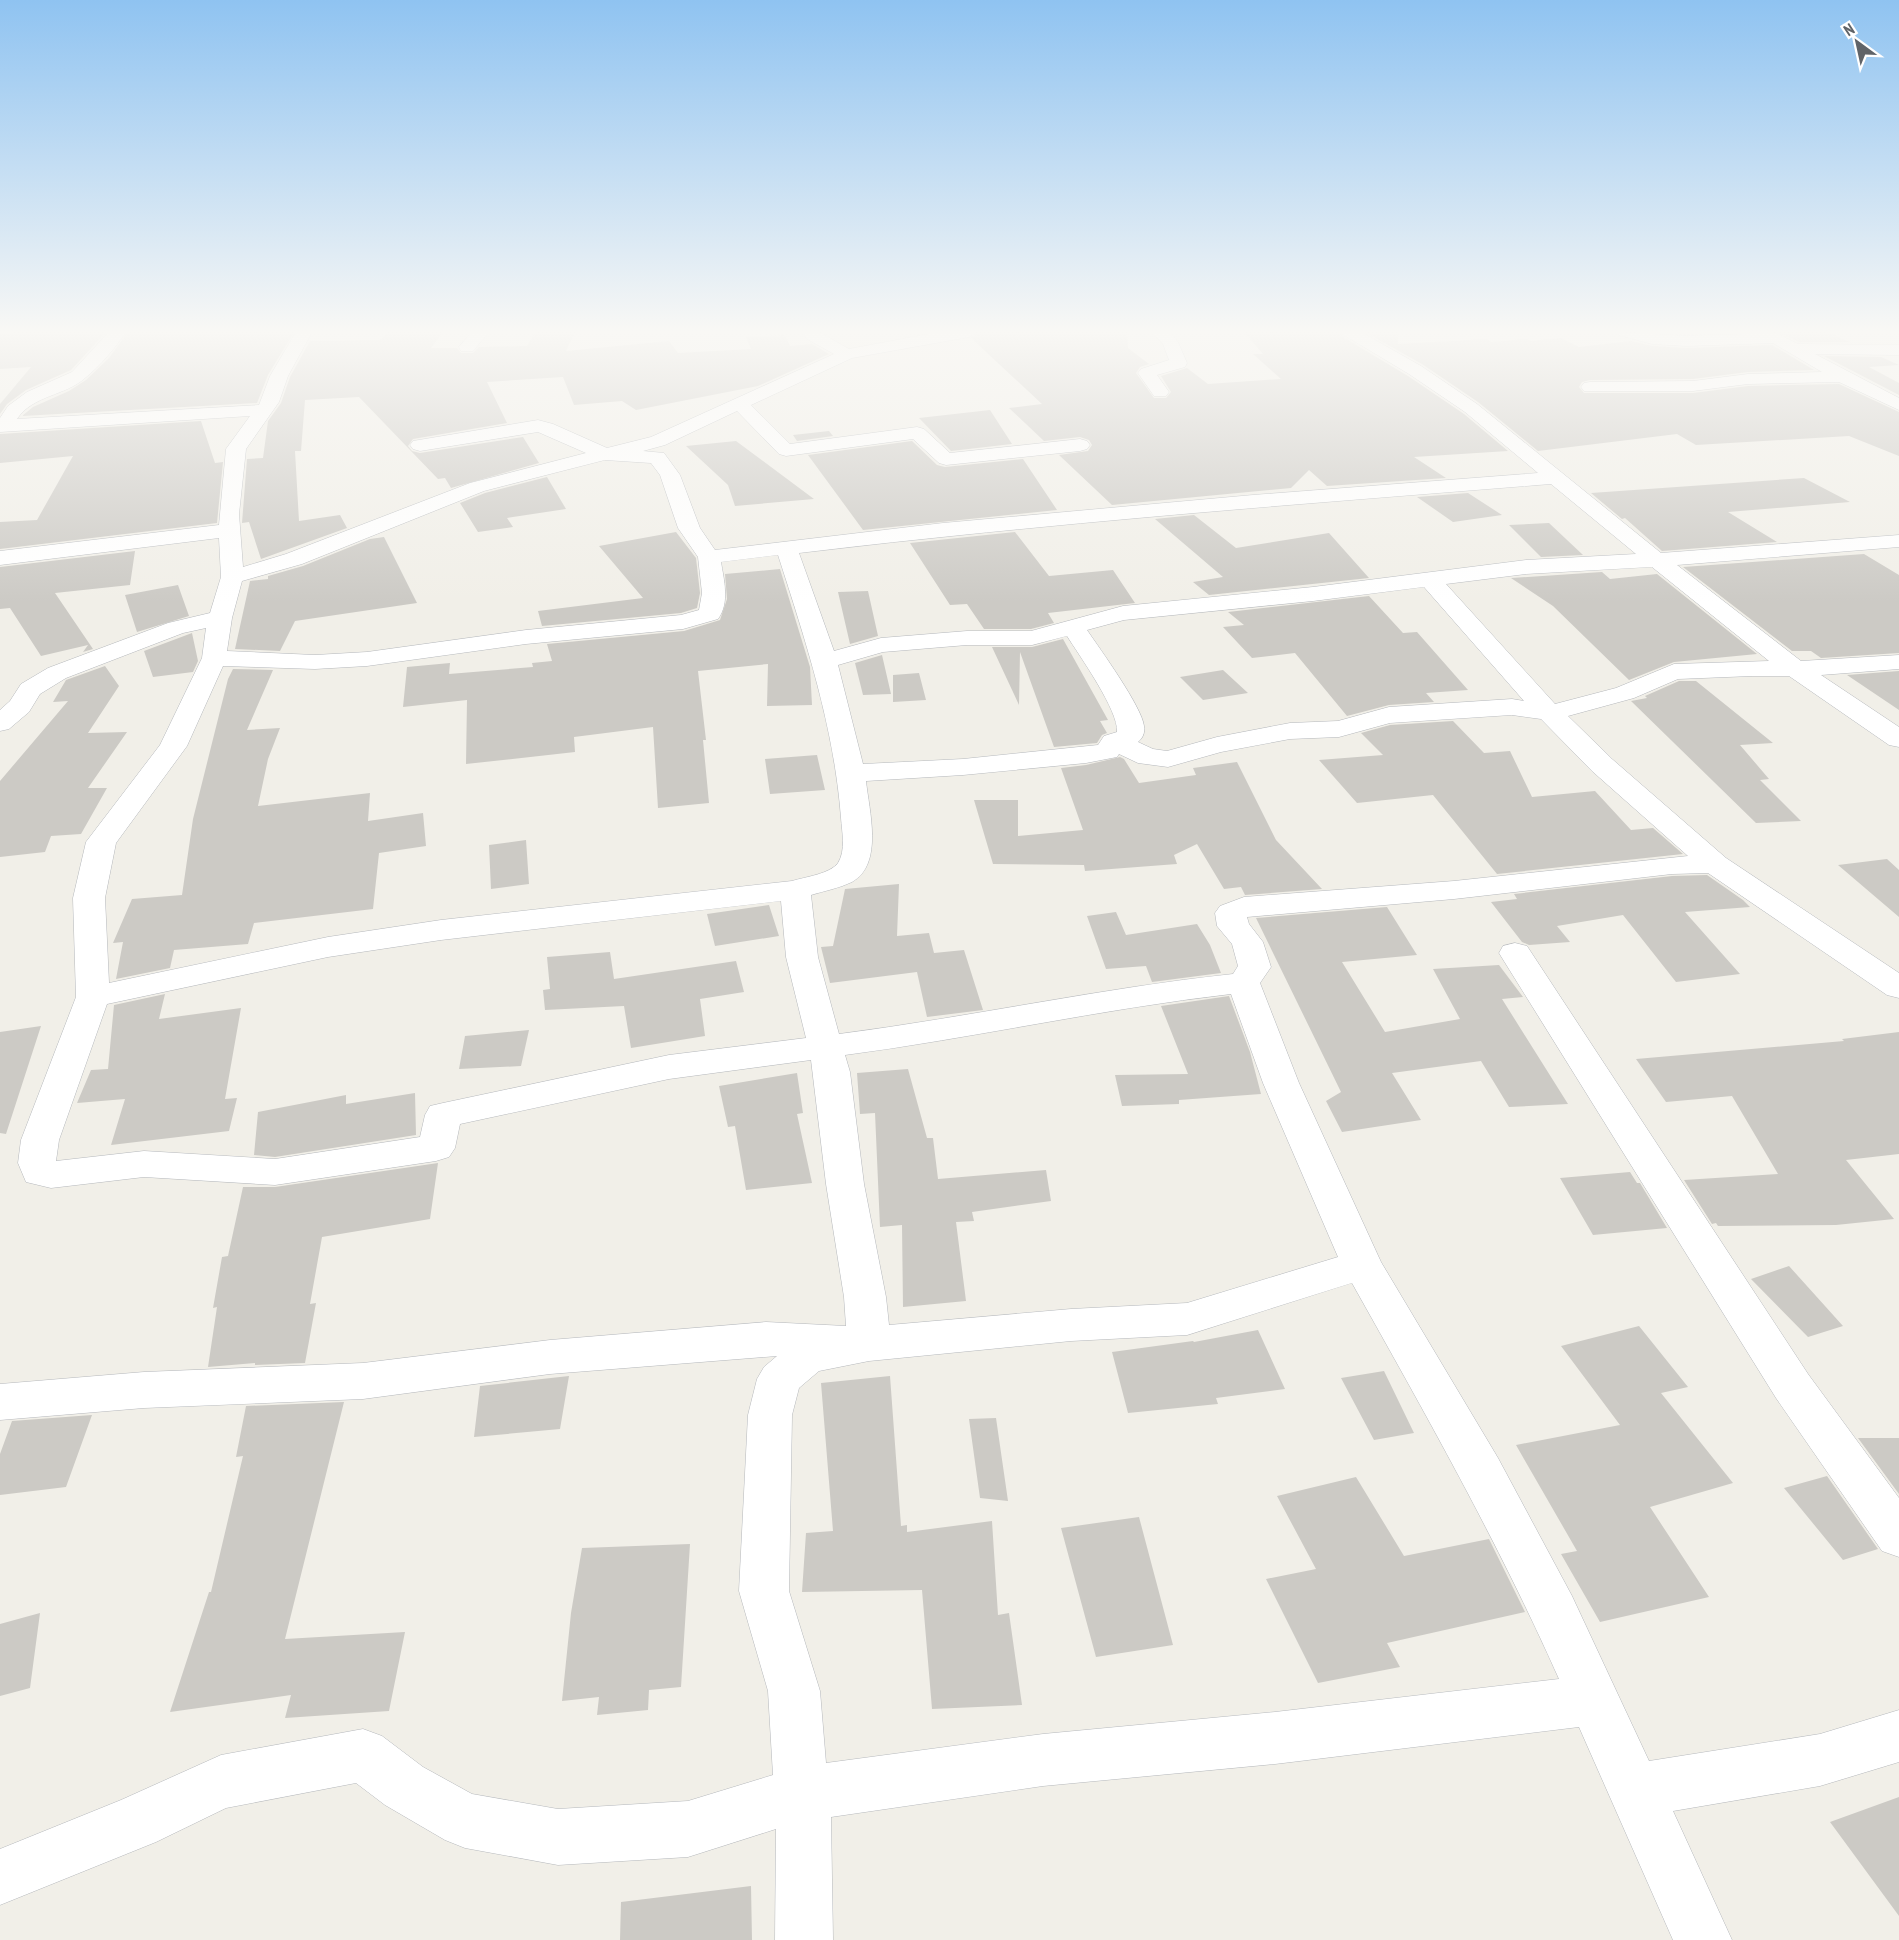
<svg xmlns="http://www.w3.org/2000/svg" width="1899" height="1940" viewBox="0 0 1899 1940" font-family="'PT Sans Narrow',sans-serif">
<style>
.building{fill:#cccac5}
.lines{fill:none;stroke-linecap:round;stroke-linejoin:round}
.minor-casing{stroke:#b5b8bc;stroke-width:1}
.minor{fill:#fff;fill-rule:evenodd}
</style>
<rect width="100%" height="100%" fill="#f1efe8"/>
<path class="building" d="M 20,332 L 106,332 L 71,370 L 26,390 L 7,404 L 0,414 L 0,404 L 31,367 L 0,369 L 0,333 Z
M 128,332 L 294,332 L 268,375 L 257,403 L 22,416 L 33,407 L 69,391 L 86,380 L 109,358 Z
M 388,332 L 443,332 L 431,348 L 457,348 L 461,353 L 473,353 L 479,347 L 527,346 L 535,332 L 575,332 L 566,351 L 669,341 L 678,353 L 751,349 L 746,337 L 785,335 L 790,346 L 812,344 L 829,354 L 758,386 L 636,410 L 622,401 L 574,405 L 563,377 L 487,382 L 507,423 L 413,439 L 408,446 L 412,451 L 420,453 L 523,437 L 539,463 L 451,488 L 445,478 L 438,479 L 359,397 L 305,400 L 301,451 L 295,451 L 299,521 L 340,515 L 347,528 L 261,559 L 249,522 L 242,523 L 247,459 L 263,458 L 268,421 L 281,403 L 290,377 L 310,341 L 380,340 Z
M 979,332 L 1127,332 L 1128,348 L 1149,364 L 1140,367 L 1136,373 L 1154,398 L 1166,398 L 1171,392 L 1161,376 L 1187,368 L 1208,384 L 1281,379 L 1253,354 L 1263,354 L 1244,332 L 1340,332 L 1343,337 L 1408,376 L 1464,414 L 1508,451 L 1414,457 L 1446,478 L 1327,486 L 1309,470 L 1291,488 L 1112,505 L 1059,455 L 1088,451 L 1092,445 L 1089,440 L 1080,437 L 1044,441 L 1009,408 L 1042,404 L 971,338 Z
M 1365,332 L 1398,332 L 1398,344 L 1487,339 L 1491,342 L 1527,339 L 1531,341 L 1561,338 L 1579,347 L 1631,341 L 1652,346 L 1687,348 L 1772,345 L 1814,370 L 1748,372 L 1693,379 L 1590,380 L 1582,382 L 1579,387 L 1584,393 L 1693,393 L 1748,386 L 1839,384 L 1899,412 L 1899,456 L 1849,436 L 1696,445 L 1677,434 L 1538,451 L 1478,402 L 1422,364 Z
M 1779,332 L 1827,332 L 1850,342 L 1799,342 Z
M 1824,356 L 1881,357 L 1899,365 L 1869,367 L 1899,383 L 1899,395 Z
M 990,410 L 1012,444 L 951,451 L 919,418 Z
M 201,421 L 215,463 L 223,462 L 217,523 L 0,549 L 0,522 L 37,520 L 73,456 L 0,463 L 0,434 Z
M 829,431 L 833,436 L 797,441 L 793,435 Z
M 736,441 L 814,499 L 735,506 L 728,485 L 686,446 Z
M 912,441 L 937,465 L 945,467 L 1023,459 L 1057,510 L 863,530 L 808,455 Z
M 547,477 L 566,509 L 507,518 L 513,527 L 478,532 L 460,503 L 485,493 Z
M 1804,478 L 1850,502 L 1728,512 L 1777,542 L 1662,551 L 1625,518 L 1622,519 L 1591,493 Z
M 1468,493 L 1502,515 L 1453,522 L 1417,497 Z
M 1194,515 L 1236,548 L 1329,533 L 1369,578 L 1209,595 L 1193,582 L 1223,577 L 1155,519 Z
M 1549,523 L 1583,555 L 1541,557 L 1509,525 Z
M 676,532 L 696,558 L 700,593 L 697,608 L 681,613 L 542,626 L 538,611 L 643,598 L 599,546 Z
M 1015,532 L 1049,576 L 1113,570 L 1135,603 L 1048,613 L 1054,623 L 1031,629 L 984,629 L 967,604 L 950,605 L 910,543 Z
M 384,537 L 417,603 L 295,621 L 280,651 L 235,649 L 250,581 L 268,579 L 268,576 L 303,566 L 370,539 Z
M 135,551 L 130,585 L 55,593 L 93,649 L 83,652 L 88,645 L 41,656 L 10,608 L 0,609 L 0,567 Z
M 1864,554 L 1899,575 L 1899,653 L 1821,658 L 1811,651 L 1792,651 L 1683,567 Z
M 780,569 L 810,667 L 812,705 L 767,706 L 768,664 L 698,671 L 706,740 L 703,740 L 709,803 L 658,808 L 653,727 L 574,737 L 575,752 L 466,764 L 467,700 L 403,707 L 407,667 L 450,663 L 449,674 L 533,667 L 532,663 L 552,661 L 547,644 L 684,631 L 720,620 L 727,599 L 725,574 Z
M 1602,572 L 1610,579 L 1657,574 L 1757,654 L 1674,662 L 1629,680 L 1553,606 L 1511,578 Z
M 178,585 L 189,616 L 137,632 L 125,595 Z
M 868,591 L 878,636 L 850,644 L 838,592 Z
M 1369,596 L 1403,633 L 1417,632 L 1468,690 L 1426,693 L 1434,702 L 1389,705 L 1347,716 L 1295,653 L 1252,658 L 1223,627 L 1244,625 L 1228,612 Z
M 192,633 L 198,661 L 193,672 L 153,677 L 144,651 Z
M 1063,639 L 1108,720 L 1100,721 L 1107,733 L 1102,735 L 1097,743 L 1054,747 L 1020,652 L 1019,705 L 992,647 L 1032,647 Z
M 882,655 L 891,694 L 863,695 L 855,663 Z
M 105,666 L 119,686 L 88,733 L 127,732 L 88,788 L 107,788 L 81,834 L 51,836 L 45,852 L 0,857 L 0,781 L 68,701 L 53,702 L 66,680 Z
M 233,669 L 273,670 L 247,730 L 280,728 L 268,759 L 258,806 L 370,793 L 368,821 L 423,813 L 426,846 L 379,853 L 373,909 L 254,923 L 248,944 L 174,950 L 170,968 L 116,979 L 123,942 L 113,943 L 132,899 L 182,895 L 193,819 L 228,679 Z
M 1223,670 L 1248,693 L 1203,700 L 1180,677 Z
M 1899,671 L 1899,710 L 1847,675 Z
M 919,673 L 926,700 L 893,702 L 893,675 Z
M 1679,681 L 1696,681 L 1773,743 L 1740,745 L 1769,779 L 1760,780 L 1801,821 L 1756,823 L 1631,701 L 1647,698 L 1645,696 Z
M 1453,721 L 1484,753 L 1510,751 L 1532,797 L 1595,791 L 1631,830 L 1653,828 L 1683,854 L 1497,874 L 1433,795 L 1357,803 L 1319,760 L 1383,755 L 1361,733 L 1390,725 Z
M 817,755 L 825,790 L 770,794 L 765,759 Z
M 1120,757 L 1124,759 L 1139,783 L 1196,775 L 1193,768 L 1237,762 L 1276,840 L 1322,889 L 1245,895 L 1241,887 L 1224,889 L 1197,844 L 1174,855 L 1177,864 L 1085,871 L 1084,865 L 993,864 L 974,800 L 1018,800 L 1018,836 L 1083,830 L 1061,768 L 1086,765 Z
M 526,840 L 529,884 L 491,889 L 489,845 Z
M 1887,859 L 1899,870 L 1899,917 L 1838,865 Z
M 1707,875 L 1743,900 L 1750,907 L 1685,912 L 1740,974 L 1676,982 L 1623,915 L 1557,926 L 1570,942 L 1529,945 L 1522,942 L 1491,902 L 1517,899 L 1514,894 L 1672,876 Z
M 899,884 L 897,936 L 929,933 L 934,953 L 964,950 L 983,1010 L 927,1017 L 917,972 L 830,983 L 821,947 L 833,946 L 845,889 Z
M 769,905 L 779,936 L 715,946 L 707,914 Z
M 1387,907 L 1417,955 L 1342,962 L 1385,1032 L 1460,1019 L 1433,969 L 1499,965 L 1523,997 L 1502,999 L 1568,1104 L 1509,1107 L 1481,1061 L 1392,1073 L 1421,1120 L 1342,1132 L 1326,1101 L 1341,1092 L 1256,918 Z
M 1116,912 L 1126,935 L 1197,924 L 1210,945 L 1221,973 L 1152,982 L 1146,966 L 1106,969 L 1087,916 Z
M 610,952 L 614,979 L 736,961 L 744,992 L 700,999 L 705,1036 L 631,1048 L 624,1006 L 545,1010 L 543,990 L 550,989 L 547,957 Z
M 165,994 L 159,1019 L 241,1008 L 225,1099 L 237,1098 L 229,1131 L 111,1145 L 125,1099 L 77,1103 L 91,1070 L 108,1069 L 114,1005 Z
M 1229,996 L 1250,1052 L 1261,1094 L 1179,1100 L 1179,1104 L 1122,1106 L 1115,1075 L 1188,1074 L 1161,1006 Z
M 41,1026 L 6,1134 L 0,1133 L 0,1032 Z
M 529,1030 L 521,1066 L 459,1069 L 465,1036 Z
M 1899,1032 L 1899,1154 L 1846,1160 L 1894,1219 L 1836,1225 L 1718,1226 L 1716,1223 L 1712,1224 L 1684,1180 L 1778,1174 L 1732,1096 L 1666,1102 L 1636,1059 L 1844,1041 L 1842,1039 Z
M 908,1069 L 927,1138 L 933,1138 L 938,1179 L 1046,1170 L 1051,1201 L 972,1212 L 974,1221 L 956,1222 L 966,1301 L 903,1307 L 902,1225 L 880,1227 L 875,1113 L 860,1114 L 857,1073 Z
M 797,1073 L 803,1113 L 797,1114 L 812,1183 L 746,1190 L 735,1126 L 728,1127 L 719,1086 Z
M 415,1093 L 416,1135 L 275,1157 L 254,1155 L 258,1112 L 346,1095 L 346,1104 Z
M 438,1163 L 430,1219 L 322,1237 L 310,1304 L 316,1303 L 305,1363 L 255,1365 L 255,1363 L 208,1367 L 217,1307 L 213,1308 L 222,1257 L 228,1256 L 243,1187 L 275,1187 Z
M 1630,1172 L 1637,1183 L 1640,1183 L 1667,1228 L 1593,1235 L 1560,1178 Z
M 1789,1266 L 1843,1326 L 1808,1337 L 1751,1279 Z
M 1639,1326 L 1688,1387 L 1661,1393 L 1733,1483 L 1650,1507 L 1709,1597 L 1600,1622 L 1561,1554 L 1577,1551 L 1516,1445 L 1620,1425 L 1561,1346 Z
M 1258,1330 L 1285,1389 L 1216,1398 L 1218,1404 L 1128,1413 L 1112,1352 L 1193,1341 L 1194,1342 Z
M 1384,1371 L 1414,1433 L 1374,1440 L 1341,1378 Z
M 569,1376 L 560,1429 L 474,1437 L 480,1386 Z
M 890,1376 L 901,1526 L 907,1525 L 907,1532 L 992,1521 L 998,1615 L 1009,1613 L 1022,1705 L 932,1709 L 922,1590 L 802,1592 L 806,1533 L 833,1531 L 821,1383 Z
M 344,1402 L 285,1639 L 405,1632 L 389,1711 L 285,1718 L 291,1695 L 170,1712 L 209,1592 L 211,1592 L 243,1456 L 236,1457 L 246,1406 Z
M 92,1415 L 66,1487 L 0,1495 L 0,1454 L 12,1421 Z
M 996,1418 L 1008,1501 L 980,1498 L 969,1419 Z
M 1858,1438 L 1899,1438 L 1899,1494 Z
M 1827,1476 L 1878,1549 L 1843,1560 L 1784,1488 Z
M 1356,1477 L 1404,1556 L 1489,1539 L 1525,1612 L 1387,1643 L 1400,1667 L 1318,1683 L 1266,1579 L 1316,1569 L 1277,1496 Z
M 1139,1517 L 1173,1645 L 1096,1657 L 1061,1528 Z
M 690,1544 L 681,1687 L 649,1690 L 648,1710 L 597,1715 L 599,1697 L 562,1701 L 571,1613 L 582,1548 Z
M 40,1613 L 30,1688 L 0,1696 L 0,1624 Z
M 1899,1797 L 1899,1916 L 1830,1822 Z
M 751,1886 L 752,1940 L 620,1940 L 621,1902 Z"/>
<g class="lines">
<g class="minor-casing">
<path id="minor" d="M 109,332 L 126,332 C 115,348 100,366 85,378 C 65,396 33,395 17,419 L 259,405 L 270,376 L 296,332 L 312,332 L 288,376 L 279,402 L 246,449 L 239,514 L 243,567 L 286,554 L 470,483 L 586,453 L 538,432 L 420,451 L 413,449 L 410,445 L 413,441 L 538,420 L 553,424 L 607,448 L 651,437 L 834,354 L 807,339 L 803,332 L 819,332 L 849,349 L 939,332 L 977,332 L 969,337 L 852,358 L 751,405 L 790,444 L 917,427 L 924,429 L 950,453 L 1080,439 L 1087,441 L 1090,445 L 1087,449 L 1080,451 L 946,465 L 939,463 L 913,439 L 786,456 L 779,454 L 737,411 L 665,445 L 643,451 L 664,453 L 680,475 L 700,528 L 715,550 L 943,523 L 1253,495 L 1538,473 L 1465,412 L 1409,374 L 1344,335 L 1342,332 L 1361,332 L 1421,366 L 1477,404 L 1661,553 L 1899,535 L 1899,547 L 1677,565 L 1801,661 L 1899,655 L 1899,669 L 1821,675 L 1899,727 L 1899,747 L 1889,745 L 1789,676 L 1752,676 L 1678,679 L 1634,698 L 1568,716 L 1612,759 L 1726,858 L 1899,973 L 1899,998 L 1887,995 L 1708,873 L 1672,874 L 1454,899 L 1247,917 L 1249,924 L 1263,942 L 1271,967 L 1260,983 L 1299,1083 L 1381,1262 L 1498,1458 L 1572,1596 L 1649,1761 L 1820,1734 L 1899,1710 L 1899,1762 L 1820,1786 L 1673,1811 L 1732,1940 L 1673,1940 L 1579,1727 L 1275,1764 L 1043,1786 L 831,1817 L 833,1940 L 775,1940 L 776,1829 L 688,1857 L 558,1865 L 465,1848 L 445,1840 L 385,1805 L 356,1783 L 226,1808 L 156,1842 L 0,1905 L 0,1849 L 121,1800 L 221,1755 L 363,1729 L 382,1736 L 423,1767 L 472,1794 L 558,1809 L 688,1801 L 773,1775 L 768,1691 L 739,1591 L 748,1415 L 757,1379 L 764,1367 L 777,1356 L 550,1374 L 363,1399 L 144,1408 L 0,1420 L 0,1384 L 144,1372 L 363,1363 L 550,1340 L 766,1322 L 846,1326 L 844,1297 L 826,1184 L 811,1060 L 669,1079 L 460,1124 L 455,1148 L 449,1157 L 436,1161 L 275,1185 L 144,1177 L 51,1188 L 26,1182 L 18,1163 L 21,1140 L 76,997 L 73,898 L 86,842 L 160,745 L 202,658 L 206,628 L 183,633 L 66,678 L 40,694 L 29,712 L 9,729 L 0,731 L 0,710 L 10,701 L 21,684 L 48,668 L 168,623 L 210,613 L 221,577 L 219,538 L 0,565 L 0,551 L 219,525 L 226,449 L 250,416 L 0,432 L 0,418 L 8,406 L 27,392 L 72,372 ZM 605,460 L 651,463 L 660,475 L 678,528 L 698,557 L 702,593 L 699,610 L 681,615 L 526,630 L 367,652 L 315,655 L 227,651 L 232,618 L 242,581 L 302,564 L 484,491 ZM 1551,484 L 1636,554 L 1526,560 L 1313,587 L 1123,606 L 1031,631 L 967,631 L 881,638 L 834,651 L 799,553 C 1049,523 1300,504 1551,484 ZM 778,555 C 806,642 834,727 841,818 C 842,832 846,850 838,863 C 830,874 805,877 792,881 L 441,920 L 328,937 L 109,983 L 105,898 L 116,843 L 187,746 L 223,666 L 315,669 L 367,666 L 526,644 L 683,629 L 718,619 C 730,603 724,580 721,562 ZM 1652,567 L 1769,661 L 1674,664 L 1616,688 L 1555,704 L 1446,584 L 1526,574 ZM 1424,587 L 1524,701 L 1512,699 L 1389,707 L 1338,721 L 1290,723 L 1217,737 L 1167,751 L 1153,749 L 1138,742 C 1143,738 1145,733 1144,726 C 1142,707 1100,649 1087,630 L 1124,620 L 1313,601 ZM 1067,636 C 1079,655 1119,711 1117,732 L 1104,736 L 1098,745 L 963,759 L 863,764 L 838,665 L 883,652 L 967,645 L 1032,645 ZM 1512,715 L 1541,719 L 1592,771 L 1688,856 L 1454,881 L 1244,897 L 1220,906 L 1215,913 L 1217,926 L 1232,944 L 1238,966 L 1233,974 C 1101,988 971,1017 839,1034 L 818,957 L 811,895 C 824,891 840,888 852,882 C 884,864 869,810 866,781 L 963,775 L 1086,763 L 1117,757 L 1119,754 L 1138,763 L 1168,767 L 1221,752 L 1290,739 L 1339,737 L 1390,723 ZM 781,901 L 786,957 L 806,1038 L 669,1055 L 443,1103 L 430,1106 L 425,1115 L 420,1137 L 275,1159 L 144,1151 L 56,1161 L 59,1140 L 107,1004 L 328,957 L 441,940 ZM 1231,994 L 1263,1083 L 1338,1257 L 1187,1303 L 1071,1309 L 889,1325 L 886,1297 L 864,1184 L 850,1072 L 845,1055 C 974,1038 1101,1009 1231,994 ZM 1352,1283 C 1425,1413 1498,1542 1559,1679 L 1275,1712 L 1043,1734 L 826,1763 L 820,1691 L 789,1591 L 792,1415 L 799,1388 L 819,1371 L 869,1361 L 1071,1341 L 1187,1335 Z
M 472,332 L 489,332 L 473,351 L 461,351 L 459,347 Z
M 1152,332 L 1169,332 L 1178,342 L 1187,363 L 1185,367 L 1157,375 L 1169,392 L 1166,396 L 1154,396 L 1138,373 L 1141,369 L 1169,360 L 1163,344 Z
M 1617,332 L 1687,336 L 1776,333 L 1798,344 L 1899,345 L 1899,355 L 1815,354 L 1899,398 L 1899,410 L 1839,382 L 1748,384 L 1693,391 L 1584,391 L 1581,387 L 1584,383 L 1590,382 L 1693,381 L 1748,374 L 1822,372 L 1773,343 L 1687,346 L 1652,344 L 1619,335 Z
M 1515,943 L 1527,946 L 1808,1374 L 1899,1498 L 1899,1557 L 1882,1551 L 1776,1398 L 1499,953 L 1503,946 Z"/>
</g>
<use href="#minor" class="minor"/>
</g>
<linearGradient id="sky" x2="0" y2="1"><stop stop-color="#8fc3f1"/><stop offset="0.55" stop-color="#f9f8f5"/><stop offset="1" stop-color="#f9f8f5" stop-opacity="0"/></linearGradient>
<rect width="1899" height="603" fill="url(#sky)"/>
<g transform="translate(1857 42) rotate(327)" stroke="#ffffff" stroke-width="4.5" paint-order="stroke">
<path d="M0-4.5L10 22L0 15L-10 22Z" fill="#5f6368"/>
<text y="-9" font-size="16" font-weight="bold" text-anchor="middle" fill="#5f6368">N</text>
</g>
</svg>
